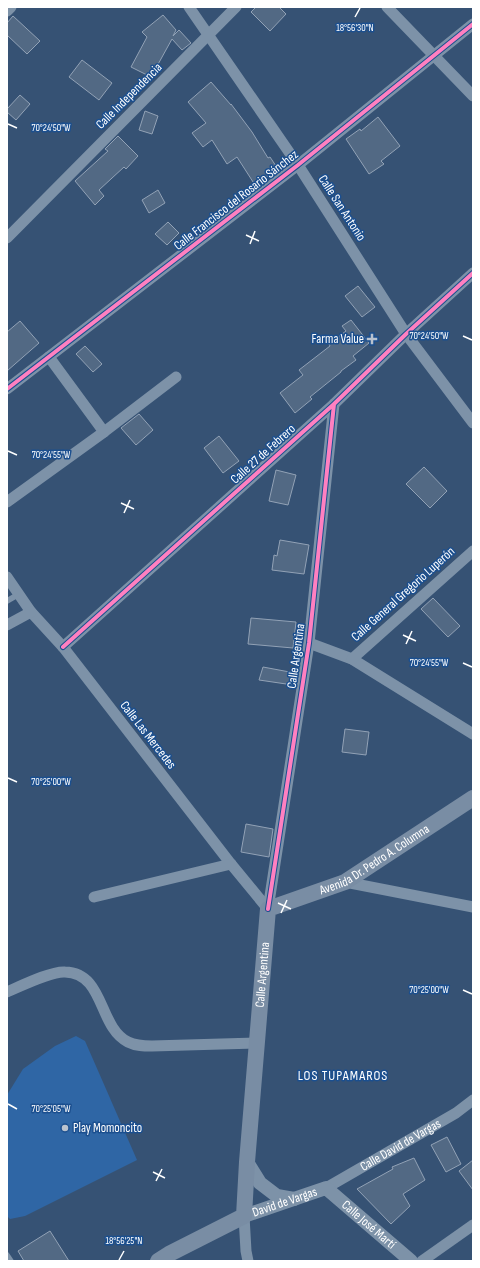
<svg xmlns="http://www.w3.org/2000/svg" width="480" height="1268" viewBox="0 0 480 1268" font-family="'Sofia Sans Condensed',sans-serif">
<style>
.green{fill:#2f66a5}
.building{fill:#526984;stroke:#92a2b6}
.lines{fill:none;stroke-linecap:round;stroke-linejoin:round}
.service{stroke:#7d92a8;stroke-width:5.5}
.minor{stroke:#7d92a8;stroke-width:11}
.tertiary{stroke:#7d92a8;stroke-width:14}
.secondary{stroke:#798da4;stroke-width:16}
.cycleway-casing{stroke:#1b4f8f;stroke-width:6}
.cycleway{stroke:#ff80c0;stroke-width:4}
.ticks{fill:none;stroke:#fff;stroke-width:1.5}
.poi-dot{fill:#b9c2ce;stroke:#1b4f8f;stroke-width:1.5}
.labels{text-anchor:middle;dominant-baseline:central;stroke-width:3;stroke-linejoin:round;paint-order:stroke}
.street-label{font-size:13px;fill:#fff;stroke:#1b4f8f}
.poi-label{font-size:13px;fill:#fff;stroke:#1b4f8f;text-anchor:end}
.neighbourhood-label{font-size:14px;letter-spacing:1px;fill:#fff;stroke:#1b4f8f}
.ticks-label{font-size:10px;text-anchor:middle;fill:#fff;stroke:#1b4f8f;stroke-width:3;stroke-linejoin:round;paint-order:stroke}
</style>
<rect width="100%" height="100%" fill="#365274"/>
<path class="green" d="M 76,1036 L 85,1041 L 137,1160 L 25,1216 L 10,1219 L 7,1216 L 7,1095 L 23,1069 L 55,1046 Z"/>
<path class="building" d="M 256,7 L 279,7 L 286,14 L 270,31 L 251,12 Z
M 163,15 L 176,30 L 173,36 L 179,30 L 191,43 L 182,50 L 172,39 L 151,77 L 131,67 L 147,37 L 142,32 Z
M 13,16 L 40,41 L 27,54 L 7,35 L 7,23 Z
M 82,60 L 112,83 L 99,100 L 69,77 Z
M 211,82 L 231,105 L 231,104 L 252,132 L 268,158 L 270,157 L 278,169 L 255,185 L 237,157 L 227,164 L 212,140 L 203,147 L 192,133 L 206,123 L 188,102 Z
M 20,95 L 30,104 L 16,120 L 7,112 L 7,109 Z
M 145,111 L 158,116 L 152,134 L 139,130 Z
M 378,117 L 400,146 L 381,161 L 384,164 L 369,174 L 346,139 L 360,129 L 361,131 Z
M 118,136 L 138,156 L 126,169 L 124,167 L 99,190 L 104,196 L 95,205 L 75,181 L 108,151 L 105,149 Z
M 158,190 L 165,203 L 149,213 L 142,200 Z
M 168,222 L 179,233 L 167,245 L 155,234 Z
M 358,286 L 375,307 L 362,317 L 345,296 Z
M 351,320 L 369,343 L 353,356 L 356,360 L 341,371 L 341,372 L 310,397 L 312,399 L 295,413 L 280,393 L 303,375 L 299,370 L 330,346 L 329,344 L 346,331 L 342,326 Z
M 20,321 L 39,343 L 7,371 L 7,332 Z
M 85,346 L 102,364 L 93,372 L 76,354 Z
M 139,414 L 153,430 L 136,445 L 121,428 Z
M 219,436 L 239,461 L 223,473 L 204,448 Z
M 424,467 L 447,491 L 430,508 L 406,484 Z
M 276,470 L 296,475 L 288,505 L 269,501 Z
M 280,540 L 309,545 L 304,574 L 272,570 L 274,555 L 277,556 Z
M 433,598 L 460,626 L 448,637 L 421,609 Z
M 251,618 L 296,622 L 293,648 L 248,644 Z
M 263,667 L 295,673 L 293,685 L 259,680 Z
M 345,729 L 369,732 L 366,755 L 342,752 Z
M 246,824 L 273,829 L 269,857 L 241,852 Z
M 447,1137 L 461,1164 L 446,1172 L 431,1145 Z
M 414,1158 L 425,1180 L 403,1194 L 410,1206 L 391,1224 L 357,1189 L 393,1169 L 392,1167 Z
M 473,1160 L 473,1190 L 459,1171 Z
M 50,1231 L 69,1261 L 24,1261 L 18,1251 Z"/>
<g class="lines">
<path class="service" d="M 7,601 L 19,594
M 7,1255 L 11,1261"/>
<g class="minor">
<path d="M 189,7 L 298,165 L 406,334 L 473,423"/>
<path d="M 387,7 L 473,96"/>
<path d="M 7,11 L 11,7"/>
<path d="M 7,238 L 236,7"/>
<path d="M 49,357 L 104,432"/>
<path d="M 7,389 L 298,165 L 473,24"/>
<path d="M 7,502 L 104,432 L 176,377"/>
<path d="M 7,577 L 31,612 L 63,647 L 231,864 L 268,909"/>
<path d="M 7,625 L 31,612"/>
<path d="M 309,643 L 352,659 L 473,734"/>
<path d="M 63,647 L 334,404 L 406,334 L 473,273"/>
<path d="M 352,659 L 473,551"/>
<path d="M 345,882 L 473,907"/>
<path d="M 94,897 L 231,864"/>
<path d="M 268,909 L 309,643 L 334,404"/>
<path d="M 7,992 C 21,986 51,971 65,972 C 105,973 98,1027 128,1042 C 136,1046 144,1046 152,1046 L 257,1043"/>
<path id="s1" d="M 326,1188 L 456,1113 L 473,1100"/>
<path d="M 244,1216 L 246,1251 L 248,1261"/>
<path d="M 422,1261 L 473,1225"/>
</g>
<g class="tertiary">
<path d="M 247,1162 L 260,1183 L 277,1196 L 294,1199"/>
<path id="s2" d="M 244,1216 L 326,1188 L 411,1261"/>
</g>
<path class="secondary" id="s3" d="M 158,1261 L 169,1254 L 244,1216 L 247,1162 L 268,909 L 345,882 L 473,798"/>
<g class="cycleway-casing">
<path id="cycleway" d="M 7,389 L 298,165 L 473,24
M 63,647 L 334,404 L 406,334 L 473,273
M 268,909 L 309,643 L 334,404"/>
</g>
<use href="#cycleway" class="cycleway"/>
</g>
<path class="ticks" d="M 355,17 L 360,8M 8,124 L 17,128M 246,235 L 259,241M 250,244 L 255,231M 463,336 L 472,340M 8,451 L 17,455M 121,503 L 134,509M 124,513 L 130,500M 403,635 L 416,641M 406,644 L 412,631M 463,663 L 472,667M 8,778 L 17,782M 278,903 L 291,909M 281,913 L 287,900M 463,990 L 472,994M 8,1104 L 17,1109M 153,1172 L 165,1178M 156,1181 L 162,1169M 119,1260 L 124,1251"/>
<g class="poi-dot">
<path d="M370 333h4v4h4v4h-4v4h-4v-4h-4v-4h4z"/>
<circle cx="65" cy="1128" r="4"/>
</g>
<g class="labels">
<g class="street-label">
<text transform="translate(129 96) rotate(-45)">Calle Independencia</text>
<text transform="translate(236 200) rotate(-38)">Calle Francisco del Rosario Sánchez</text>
<text transform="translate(342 208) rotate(57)">Calle San Antonio</text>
<text transform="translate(263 454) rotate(-42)">Calle 27 de Febrero</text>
<text transform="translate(403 594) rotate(-42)">Calle General Gregorio Luperón</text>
<text transform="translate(296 656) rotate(-82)">Calle Argentina</text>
<text transform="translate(148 735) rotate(52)">Calle Las Mercedes</text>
<text stroke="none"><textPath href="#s3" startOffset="523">Avenida Dr. Pedro A. Columna</textPath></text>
<text stroke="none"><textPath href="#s3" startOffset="339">Calle Argentina</textPath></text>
<text stroke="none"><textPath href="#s1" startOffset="86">Calle David de Vargas</textPath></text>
<text stroke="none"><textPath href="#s2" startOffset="43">David de Vargas</textPath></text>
<text stroke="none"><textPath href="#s2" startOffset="143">Calle José Martí</textPath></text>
</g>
<g class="poi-label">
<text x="364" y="339">Farma Value</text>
<text x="73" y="1128" text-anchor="start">Play Momoncito</text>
</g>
<g class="neighbourhood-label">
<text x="343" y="1075">LOS TUPAMAROS</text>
</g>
</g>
<g class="ticks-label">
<text x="355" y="31">18°56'30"N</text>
<text x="51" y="131">70°24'50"W</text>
<text x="429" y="339">70°24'50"W</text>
<text x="51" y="458">70°24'55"W</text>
<text x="429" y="666">70°24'55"W</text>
<text x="51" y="785">70°25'00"W</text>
<text x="429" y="993">70°25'00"W</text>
<text x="51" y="1112">70°25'05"W</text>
<text x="124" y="1244">18°56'25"N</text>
</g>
<rect width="480" height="1268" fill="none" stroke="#ffffff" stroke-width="16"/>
</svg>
